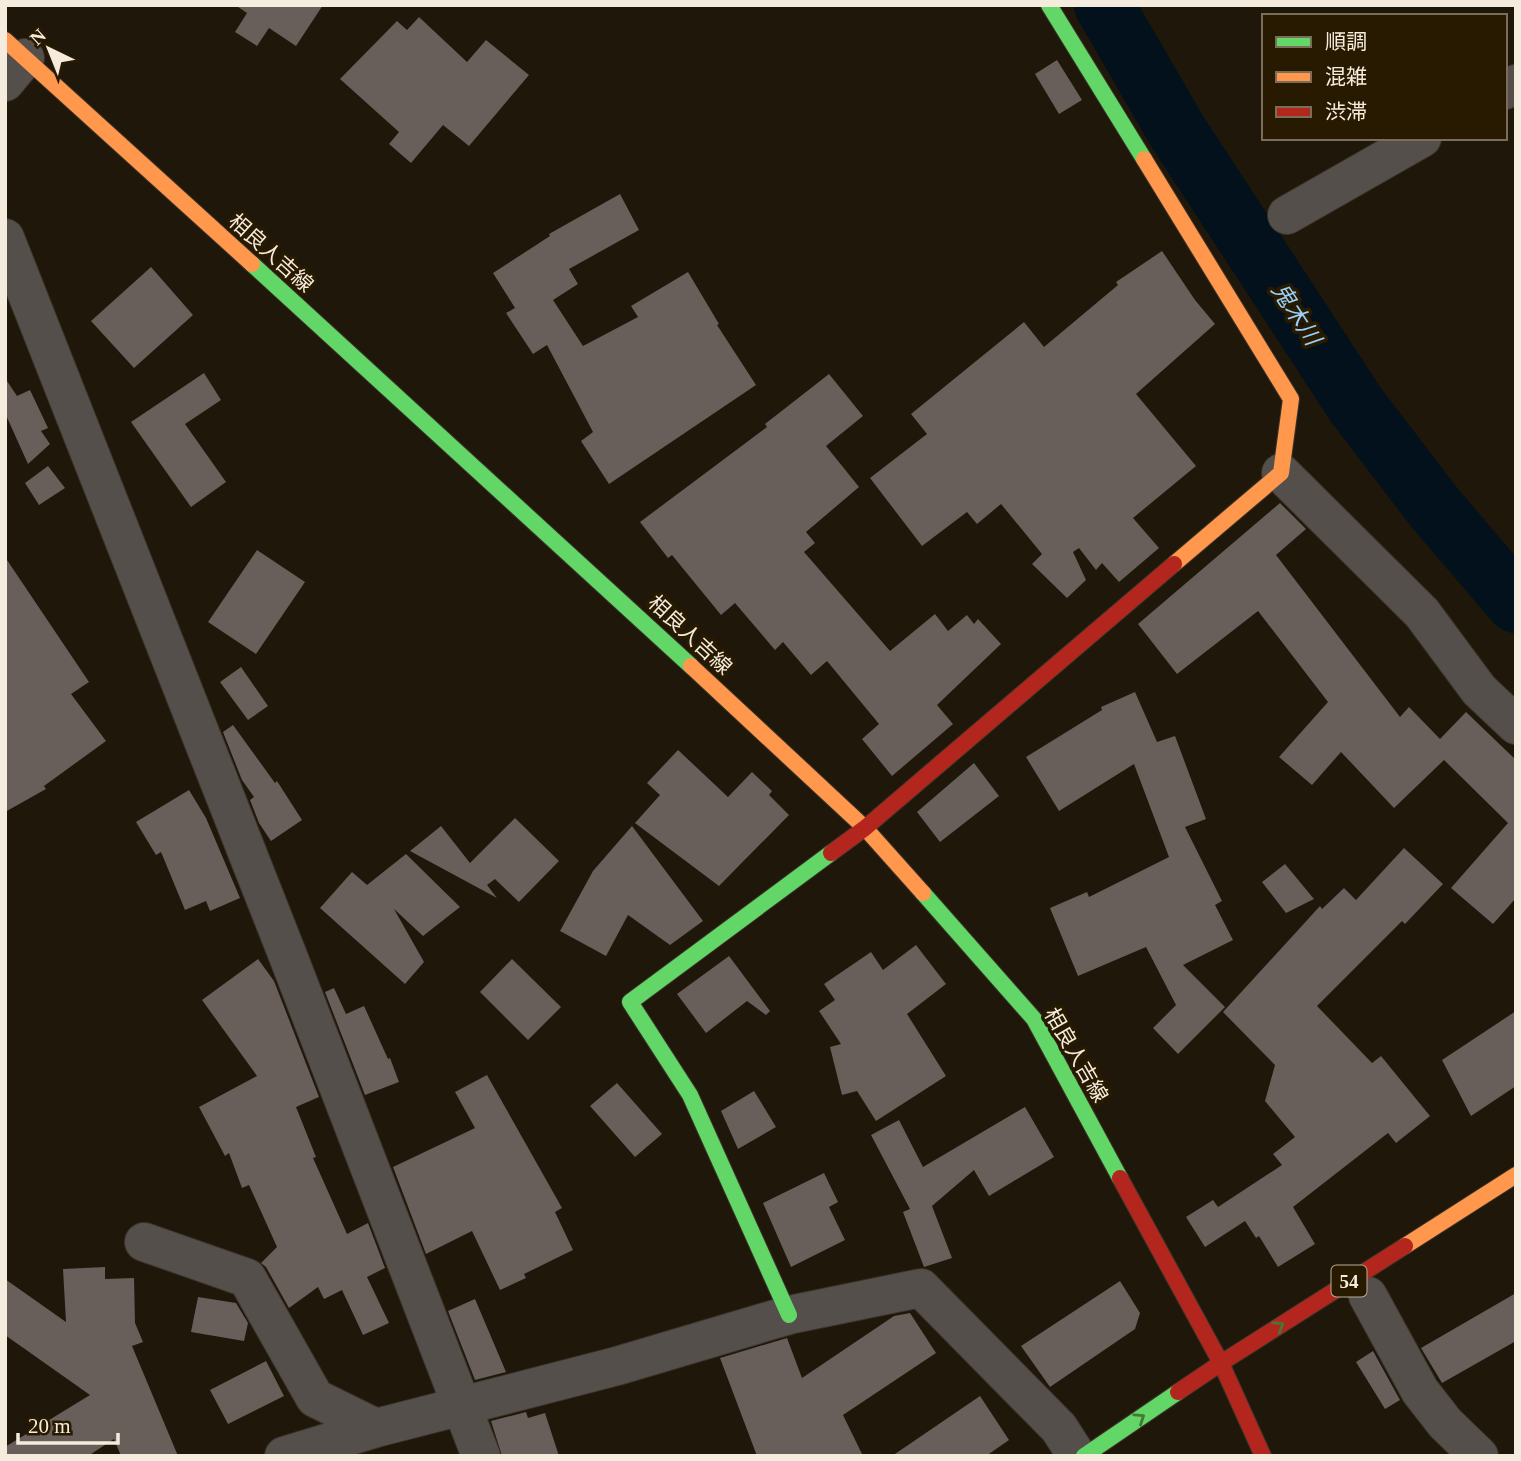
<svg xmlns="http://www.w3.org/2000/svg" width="1521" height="1461" viewBox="0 0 1521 1461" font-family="'Times New Roman','Noto Sans JP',serif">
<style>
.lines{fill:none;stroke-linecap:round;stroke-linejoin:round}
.river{stroke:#03111c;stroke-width:60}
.building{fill:#685e5a}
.street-casing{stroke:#3b3429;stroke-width:40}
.fast-casing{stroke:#3b3429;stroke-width:18}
.slow-casing{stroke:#3b3429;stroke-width:18}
.jam-casing{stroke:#3b3429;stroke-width:18}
.street{stroke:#544f4b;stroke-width:38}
.fast{stroke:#63d668;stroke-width:16}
.slow{stroke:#ff974d;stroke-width:16}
.jam{stroke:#b3261e;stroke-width:16}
.oneway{stroke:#467834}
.labels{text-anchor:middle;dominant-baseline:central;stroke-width:7;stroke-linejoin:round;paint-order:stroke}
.shield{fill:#281a01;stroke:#b8ad9b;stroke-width:2}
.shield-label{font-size:19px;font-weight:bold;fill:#f6ecdd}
.street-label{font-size:21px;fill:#f6ecdd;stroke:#281a01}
.water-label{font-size:23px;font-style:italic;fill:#99d0f9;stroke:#281a01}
</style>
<rect width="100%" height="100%" fill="#1f170a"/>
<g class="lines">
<path class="river" d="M 1104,5 L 1177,131 L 1356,405 L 1434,507 L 1516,603"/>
</g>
<path class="building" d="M 235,5 L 323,5 L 296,46 L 269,28 L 257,46 L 235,32 L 247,13 Z
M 419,17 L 467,62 L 486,40 L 529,75 L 469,146 L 443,125 L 411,163 L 389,144 L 399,132 L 340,79 L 397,21 L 407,30 Z
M 1057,60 L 1082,100 L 1059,114 L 1035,74 Z
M 620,194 L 639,230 L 569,269 L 578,284 L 553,300 L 583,346 L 638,317 L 631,306 L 688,272 L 719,324 L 717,325 L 756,385 L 609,484 L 581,441 L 593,432 L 547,345 L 533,354 L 506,313 L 515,308 L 493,273 L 550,236 L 549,234 Z
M 1162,251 L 1195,300 L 1215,324 L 1136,394 L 1196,466 L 1133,518 L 1159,548 L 1119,582 L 1102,563 L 1096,570 L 1079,548 L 1073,552 L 1086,580 L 1067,598 L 1032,564 L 1042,554 L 1001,504 L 977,524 L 967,512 L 922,546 L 870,478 L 927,434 L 911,414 L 1024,322 L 1044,347 L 1118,285 L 1116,282 Z
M 151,267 L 193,315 L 134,368 L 91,321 Z
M 204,373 L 221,400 L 185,424 L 226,482 L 191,507 L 131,422 Z
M 829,374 L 863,416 L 826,446 L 859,487 L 806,532 L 815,543 L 804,552 L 890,651 L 935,614 L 948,631 L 967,615 L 974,624 L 978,619 L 1001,644 L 937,705 L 953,724 L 892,776 L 862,739 L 879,724 L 827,661 L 811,675 L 783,642 L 775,650 L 735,603 L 721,615 L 672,555 L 668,558 L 640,522 L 767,427 L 765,424 Z
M 5,378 L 17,396 L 30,390 L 48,428 L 41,431 L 50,444 L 28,464 L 5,413 Z
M 48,466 L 65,488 L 39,505 L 25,483 Z
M 1280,503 L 1306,529 L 1276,555 L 1400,717 L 1409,707 L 1440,739 L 1466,712 L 1516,760 L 1516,898 L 1493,924 L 1451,888 L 1508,823 L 1444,760 L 1394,808 L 1341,752 L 1312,785 L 1279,757 L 1328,702 L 1258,611 L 1177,674 L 1138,624 Z
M 257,550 L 305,582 L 256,654 L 208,622 Z
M 5,557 L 89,682 L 71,694 L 106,741 L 44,786 L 46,789 L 5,812 Z
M 241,667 L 268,706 L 248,720 L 220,682 Z
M 1135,692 L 1157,742 L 1175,736 L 1206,819 L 1185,827 L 1222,901 L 1215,905 L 1233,940 L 1183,965 L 1225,1007 L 1178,1054 L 1153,1028 L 1176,1005 L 1146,947 L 1078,976 L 1050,908 L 1087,892 L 1089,897 L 1169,857 L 1134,764 L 1059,811 L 1026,757 L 1102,710 L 1101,707 Z
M 233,725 L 275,783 L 277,781 L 302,820 L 271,841 L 259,823 L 250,800 L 254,797 L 242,780 L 223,732 Z
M 678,750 L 728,797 L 752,772 L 772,791 L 769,795 L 789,815 L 719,886 L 635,823 L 660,795 L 647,783 Z
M 974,763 L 999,796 L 940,842 L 917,812 Z
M 189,790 L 206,818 L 240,898 L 210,911 L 206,901 L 185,910 L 161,852 L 156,855 L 136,822 Z
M 515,818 L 559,861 L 519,902 L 495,879 L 487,885 L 497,898 L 410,851 L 441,826 L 470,863 Z
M 632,826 L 703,921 L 670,945 L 628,915 L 606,956 L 560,931 L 593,871 Z
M 1404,848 L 1443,884 L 1405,924 L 1402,921 L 1317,1006 L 1372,1063 L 1381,1056 L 1430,1116 L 1396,1143 L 1388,1133 L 1293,1207 L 1315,1244 L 1278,1267 L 1259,1236 L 1256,1238 L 1245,1221 L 1205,1247 L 1186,1217 L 1213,1200 L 1218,1207 L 1282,1165 L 1273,1154 L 1295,1137 L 1265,1101 L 1275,1065 L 1223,1012 L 1320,906 L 1322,909 L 1344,888 L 1356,900 Z
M 406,854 L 460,907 L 423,936 L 394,909 L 424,962 L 405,984 L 320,908 L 352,872 L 367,885 Z
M 1285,864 L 1314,899 L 1286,913 L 1262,882 Z
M 916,945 L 946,984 L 907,1014 L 946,1076 L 876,1121 L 857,1091 L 842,1095 L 830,1047 L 841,1044 L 819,1011 L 835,1000 L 824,984 L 871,952 L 883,970 Z
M 729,956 L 770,1011 L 766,1015 L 747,1001 L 706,1033 L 677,994 Z
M 258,959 L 274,981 L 319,1097 L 296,1107 L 316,1157 L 313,1158 L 347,1234 L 368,1223 L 385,1268 L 367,1277 L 389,1323 L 363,1335 L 342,1290 L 324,1299 L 318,1287 L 289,1308 L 266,1267 L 261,1263 L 277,1247 L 249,1185 L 242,1188 L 229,1153 L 225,1156 L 199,1107 L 257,1076 L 202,1000 Z
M 512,959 L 561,1007 L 528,1040 L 480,992 Z
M 334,988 L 346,1014 L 364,1006 L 388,1059 L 390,1058 L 399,1082 L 365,1095 L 325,992 Z
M 1516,1011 L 1516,1086 L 1471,1116 L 1442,1060 Z
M 487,1075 L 562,1208 L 555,1212 L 573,1250 L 524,1274 L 526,1278 L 500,1290 L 472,1231 L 426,1254 L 393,1167 L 475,1128 L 455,1092 Z
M 617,1083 L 662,1134 L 635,1157 L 590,1106 Z
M 754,1091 L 776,1127 L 738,1149 L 721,1111 Z
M 1025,1107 L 1054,1157 L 989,1196 L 974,1170 L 932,1206 L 952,1258 L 924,1267 L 903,1212 L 910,1209 L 871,1135 L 899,1120 L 923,1167 Z
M 824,1173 L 838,1202 L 829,1207 L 845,1240 L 791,1267 L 763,1203 Z
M 105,1267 L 105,1279 L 134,1278 L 135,1323 L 143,1342 L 132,1346 L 178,1456 L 121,1456 L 114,1439 L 88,1456 L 5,1456 L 5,1447 L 90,1395 L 5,1335 L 5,1279 L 66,1322 L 63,1269 Z
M 1120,1281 L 1140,1313 L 1135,1329 L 1050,1387 L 1021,1346 Z
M 1516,1293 L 1516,1341 L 1442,1383 L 1421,1348 Z
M 198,1297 L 236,1303 L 248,1323 L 244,1341 L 191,1332 Z
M 475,1299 L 506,1372 L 475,1380 L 448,1311 Z
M 910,1313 L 936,1353 L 843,1415 L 863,1456 L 757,1456 L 720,1358 L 787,1338 L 802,1378 L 894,1316 Z
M 1373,1351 L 1400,1400 L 1385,1409 L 1356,1362 Z
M 266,1361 L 284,1396 L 228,1424 L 210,1390 Z
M 980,1396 L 1009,1440 L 986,1456 L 892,1456 Z
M 526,1412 L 528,1418 L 545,1413 L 559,1456 L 502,1456 L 491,1421 Z"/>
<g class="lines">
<g class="street-casing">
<path id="street" d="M 5,82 L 25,58
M 1505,90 L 1516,84
M 1287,215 L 1422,138
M 5,238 L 288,956 L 481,1456
M 1281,473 L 1422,613 L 1479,690 L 1516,725
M 144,1242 L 247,1278 L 315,1398 L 376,1428
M 1368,1296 L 1420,1391 L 1445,1423 L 1479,1456
M 284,1456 L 376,1428 L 617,1366 L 789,1315 L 921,1288 L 1059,1428 L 1077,1456"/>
</g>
<g class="fast-casing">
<path id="fast" d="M 1049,5 L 1144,159
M 252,264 L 691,666
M 923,893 L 1034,1019 L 1120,1178
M 789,1315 L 690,1095 L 630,1002 L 831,853
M 1084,1456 L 1178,1392"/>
</g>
<g class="slow-casing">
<path id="slow" d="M 5,40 L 252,264
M 1144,159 L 1291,399 L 1281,473 L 1174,564
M 691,666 L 865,828 L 923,893
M 1405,1246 L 1516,1175"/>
</g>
<g class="jam-casing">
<path id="jam" d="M 831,853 L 865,828 L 1174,564
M 1120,1178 L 1221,1363 L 1178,1392
M 1263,1456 L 1221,1363 L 1405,1246"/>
</g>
<use href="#street" class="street"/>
<use href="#fast" class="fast"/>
<use href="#slow" class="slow"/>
<use href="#jam" class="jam"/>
</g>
<defs><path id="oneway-chevron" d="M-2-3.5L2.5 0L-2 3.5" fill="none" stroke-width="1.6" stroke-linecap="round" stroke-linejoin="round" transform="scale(1.75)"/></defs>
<g class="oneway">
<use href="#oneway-chevron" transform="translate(1279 1326) rotate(-33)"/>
<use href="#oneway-chevron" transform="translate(1140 1418) rotate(-34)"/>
</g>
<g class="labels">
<rect class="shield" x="1331.5" y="1265.5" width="35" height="31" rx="5"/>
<g class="shield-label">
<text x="1349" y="1281">54</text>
</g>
<g class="street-label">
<text transform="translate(271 253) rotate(42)">相良人吉線</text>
<text transform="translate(690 635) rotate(43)">相良人吉線</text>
<text transform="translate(1076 1055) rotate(60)">相良人吉線</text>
</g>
<g class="water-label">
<text transform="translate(1296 314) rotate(57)">鬼木川</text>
</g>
</g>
<rect width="1521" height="1461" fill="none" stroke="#f6ecdd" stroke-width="14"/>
<rect x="1262" y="14" width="245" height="126" fill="#281a01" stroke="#7a6e59" stroke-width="2"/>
<rect x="1276" y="37" width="35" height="10" fill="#63d668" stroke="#7a6e59" stroke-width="2"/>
<text x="1325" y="49" font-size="21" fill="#f6ecdd">順調</text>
<rect x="1276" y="72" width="35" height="10" fill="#ff974d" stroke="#7a6e59" stroke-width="2"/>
<text x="1325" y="84" font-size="21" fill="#f6ecdd">混雑</text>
<rect x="1276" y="107" width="35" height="10" fill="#b3261e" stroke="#7a6e59" stroke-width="2"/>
<text x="1325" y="119" font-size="21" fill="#f6ecdd">渋滞</text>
<g transform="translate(49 49) rotate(317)" stroke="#281a01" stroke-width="5" paint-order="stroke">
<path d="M0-5L12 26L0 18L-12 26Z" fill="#f6ecdd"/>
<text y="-10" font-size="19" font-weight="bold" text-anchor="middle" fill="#f6ecdd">N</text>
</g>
<path d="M18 1433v10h100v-10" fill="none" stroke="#f6ecdd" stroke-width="3.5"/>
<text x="28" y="1433" font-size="21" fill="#f6ecdd" stroke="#281a01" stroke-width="5" paint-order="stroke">20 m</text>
</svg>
